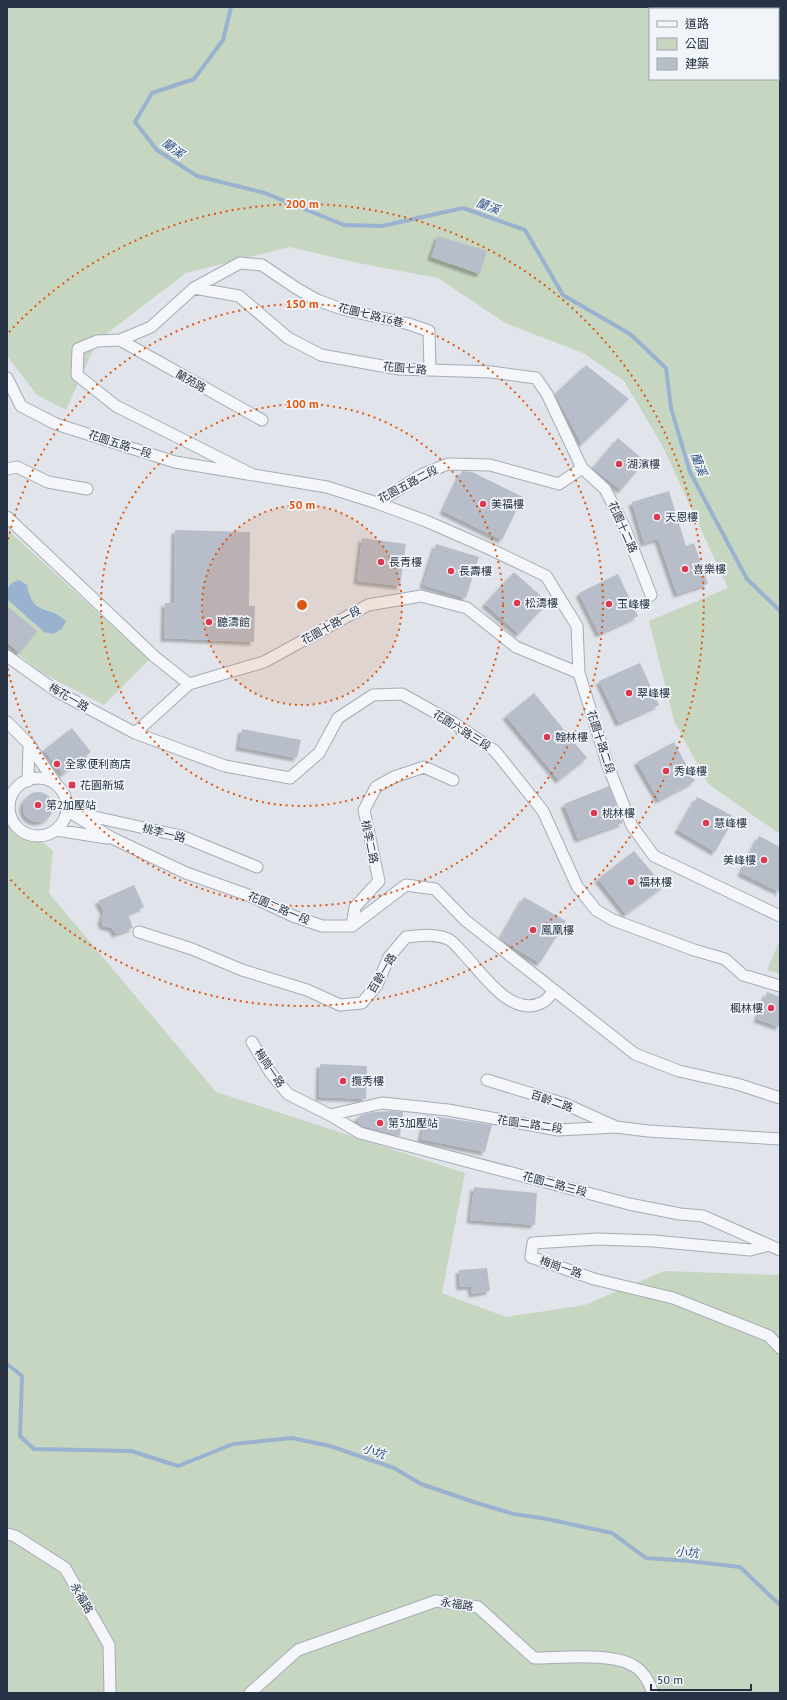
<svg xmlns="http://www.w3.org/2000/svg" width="787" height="1700" viewBox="0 0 787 1700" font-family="'PT Sans','Noto Sans TC',sans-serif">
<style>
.green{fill:#c6d6c1;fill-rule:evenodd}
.water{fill:#98b2cf}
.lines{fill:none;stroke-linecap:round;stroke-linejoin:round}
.stream{stroke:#98b2cf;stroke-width:4}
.building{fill:#b7beca;filter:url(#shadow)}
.street-casing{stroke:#a5acb6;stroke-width:13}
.street{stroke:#f4f6f9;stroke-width:11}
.ring{fill:none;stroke:#de570f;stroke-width:2;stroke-dasharray:2 4}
.poi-dot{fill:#de3851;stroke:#f1f4f8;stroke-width:1.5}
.labels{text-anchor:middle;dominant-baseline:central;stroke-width:3.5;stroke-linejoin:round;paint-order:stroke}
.street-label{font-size:11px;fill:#273245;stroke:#f1f4f8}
.poi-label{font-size:11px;fill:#273245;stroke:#f1f4f8;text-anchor:start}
.water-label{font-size:12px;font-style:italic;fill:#2c507e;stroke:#f1f4f8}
.centre{fill:#de570f;stroke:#f1f4f8;stroke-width:2}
.ring-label{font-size:12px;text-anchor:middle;font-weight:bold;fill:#de570f;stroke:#f1f4f8;stroke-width:3.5;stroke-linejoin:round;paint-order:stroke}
</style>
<defs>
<filter id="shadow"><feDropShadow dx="-3.5" dy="3.5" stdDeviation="1" flood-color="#0004"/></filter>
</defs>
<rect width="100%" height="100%" fill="#e1e5eb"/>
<path class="green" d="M 7,7 L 780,7 L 780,834 L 708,784 L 674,721 L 649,621 L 728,588 L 662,445 L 624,381 L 583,353 L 505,323 L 438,278 L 358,263 L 290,247 L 186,273 L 97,341 L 66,410 L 37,395 L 7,356 ZM 650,9 L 778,9 L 778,79 L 650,79 Z
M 10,532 L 149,660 L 104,705 L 40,672 L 7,645 L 7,535 Z
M 7,811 L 53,851 L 49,893 L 216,1092 L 465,1173 L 442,1293 L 506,1317 L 585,1305 L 664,1271 L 780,1275 L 780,1693 L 7,1693 Z
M 780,940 L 780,974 L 767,970 Z"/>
<path class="water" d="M 19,580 L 27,585 C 33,618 49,604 66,621 L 62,629 L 53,634 L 44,632 L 7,599 C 7,587 8,584 19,580 Z"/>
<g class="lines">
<path class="stream" d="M 231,7 L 223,40 L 194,79 L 152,93 L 135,122 L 157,150 L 197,176 L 265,193 L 344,225 L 382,226 L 463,208 L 525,230 L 563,295 L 630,334 L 666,368 L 671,408 L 690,472 L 747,579 L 780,611
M 7,1364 L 22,1376 L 20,1436 L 34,1449 L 131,1451 L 178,1466 L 233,1444 L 292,1438 L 330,1446 L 394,1468 L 421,1484 L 477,1503 L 514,1514 L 547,1519 L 612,1533 L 646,1558 L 689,1561 L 740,1567 L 780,1605"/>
</g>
<path class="building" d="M 438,236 L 487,251 L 480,274 L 431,257 Z
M 586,365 L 629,399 L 582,444 L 555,394 Z
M 618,438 L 645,461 L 621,490 L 593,468 Z
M 462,471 L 472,472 L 523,497 L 502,540 L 443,511 Z
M 669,491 L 686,546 L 694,543 L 708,584 L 677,594 L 658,539 L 644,543 L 632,502 Z
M 175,530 L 250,532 L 249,606 L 255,606 L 254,642 L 164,638 L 165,603 L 174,603 Z
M 362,538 L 406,544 L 400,586 L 357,581 Z
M 436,544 L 479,557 L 466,598 L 423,585 Z
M 514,572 L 548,602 L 519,634 L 485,604 Z
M 618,574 L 638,616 L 599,634 L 579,593 Z
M 7,606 L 37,631 L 19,653 L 7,643 Z
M 640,663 L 659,705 L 619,723 L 599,681 Z
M 534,693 L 587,758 L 559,780 L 506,716 Z
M 72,728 L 91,752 L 63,774 L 44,750 Z
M 242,729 L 301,740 L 297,758 L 239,747 Z
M 674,742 L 695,781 L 659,800 L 637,762 Z
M 609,786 L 623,823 L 578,839 L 564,804 Z
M23 807a15 15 0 1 1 30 0a15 15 0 1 1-30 0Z
M 697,797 L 735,817 L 715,852 L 678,830 Z
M 759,836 L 780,847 L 780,892 L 741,873 Z
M 634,851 L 664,886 L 626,914 L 598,879 Z
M 134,885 L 144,907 L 128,914 L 133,928 L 116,934 L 112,928 L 103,926 L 101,921 L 104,911 L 98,901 Z
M 524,897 L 566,921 L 540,963 L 500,939 Z
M 767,992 L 780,997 L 780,1027 L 757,1019 Z
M 320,1064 L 367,1066 L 366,1099 L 319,1097 Z
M 393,1111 L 403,1112 L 400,1136 L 363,1126 L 359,1124 L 357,1119 L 361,1115 L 374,1112 Z
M 426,1115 L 492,1125 L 485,1152 L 421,1139 Z
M 474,1187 L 537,1193 L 535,1225 L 470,1220 Z
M 487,1268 L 490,1291 L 472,1294 L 471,1286 L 460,1287 L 459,1270 Z"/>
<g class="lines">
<g class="street-casing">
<path id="street" d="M 194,288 L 239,296 L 288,338 L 321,355 L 399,369 L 491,372 L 536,378 L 547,394 L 582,468 L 605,489 L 625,528 L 651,595
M 120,340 L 262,420
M 7,378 L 21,406 L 56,424 L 175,462 L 327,487 L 377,503 L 423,474 L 448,464 L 490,465 L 559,484 L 582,468
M 7,469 L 17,467 L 48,482 L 87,489
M 253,475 L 116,406 L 77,375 L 78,349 L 97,341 L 120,340 L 151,327 L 194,288 L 240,263 L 262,265 L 296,288 L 317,300 L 342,309 L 409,324 L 429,331 L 430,370
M 377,503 L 426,521 L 492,550 L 546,576 L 577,626 L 579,673 L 608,766 L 632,826 L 654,856 L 780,916
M 7,517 L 155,657 L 189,684
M 7,656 L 56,691 L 135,733 L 225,766 L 290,778 L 319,753 L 338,718 L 373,695 L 402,694 L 454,723 L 495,751 L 543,811 L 577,886 L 596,910 L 613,920 L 694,950 L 725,959 L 743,975 L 780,986
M 7,722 L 29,744 L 56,784
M 135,733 L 189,684 L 264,662 L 368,605 L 421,596 L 467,608 L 516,647 L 579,673
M9 807a29 29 0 1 1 58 0a29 29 0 1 1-58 0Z
M 28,781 L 29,744
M 68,811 L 112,838 L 186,873 L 248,895 L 293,916 L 322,926 L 352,926 L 406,885 L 435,889 L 465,920 L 635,1054 L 679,1071 L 737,1084 L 780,1098
M 76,813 L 181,836 L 257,867
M 56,830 L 107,838
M 352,926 L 355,907 L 379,881 L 364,810 L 376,787 L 394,777 L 424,767 L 453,780
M 139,932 L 192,949 L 242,970 L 307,990 L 340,1005 L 362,1003 L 377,985 L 389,957 L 406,937 C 420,936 435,933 448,939 C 453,941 458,948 462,952 C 481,971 511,1020 543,1002 C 547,1000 551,994 554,991
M 252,1042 L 270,1072 L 288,1094 L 330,1115 L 360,1133 L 629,1204 L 680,1214 L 703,1216 L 780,1250
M 487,1080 L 565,1104 L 614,1126
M 330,1115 L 382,1103 L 448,1110 L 558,1130 L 616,1127 L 648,1131 L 780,1139
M 769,1245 L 750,1250 L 654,1241 L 598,1239 L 533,1243 L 531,1257 L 594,1279 L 673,1298 L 769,1336 L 780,1348
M 7,1534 L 15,1536 L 65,1568 L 109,1645 L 110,1693
M 250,1693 L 298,1650 L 436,1601 L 478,1607 L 534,1658 C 560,1658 613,1652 634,1666 C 643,1671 650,1683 653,1693"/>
</g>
<use href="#street" class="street"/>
</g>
<circle cx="302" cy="605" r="100" fill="#de570f" fill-opacity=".12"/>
<g class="ring">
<circle cx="302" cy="605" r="100"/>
<circle cx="302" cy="605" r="201"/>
<path d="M7 545A301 301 0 1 1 7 665"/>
<path d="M9 332A401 401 0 1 1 9 878"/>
</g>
<g class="poi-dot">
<circle cx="619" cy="464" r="4"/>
<circle cx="483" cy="504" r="4"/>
<circle cx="657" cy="517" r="4"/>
<circle cx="381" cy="562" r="4"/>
<circle cx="685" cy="569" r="4"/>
<circle cx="451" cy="571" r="4"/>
<circle cx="517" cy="603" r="4"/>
<circle cx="609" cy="604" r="4"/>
<circle cx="209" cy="622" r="4"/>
<circle cx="629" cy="693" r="4"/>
<circle cx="547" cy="737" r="4"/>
<circle cx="57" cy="764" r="4"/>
<circle cx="666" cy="771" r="4"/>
<rect x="68" y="781" width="8" height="8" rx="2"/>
<circle cx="38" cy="805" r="4"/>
<circle cx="594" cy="813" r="4"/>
<circle cx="706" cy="823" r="4"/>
<circle cx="764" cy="860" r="4"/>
<circle cx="631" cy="882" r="4"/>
<circle cx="533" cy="930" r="4"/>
<circle cx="771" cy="1008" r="4"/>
<circle cx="343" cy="1081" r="4"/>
<circle cx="380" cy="1123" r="4"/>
</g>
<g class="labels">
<g class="street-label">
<text transform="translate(371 315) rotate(14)">花園七路16巷</text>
<text transform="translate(405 368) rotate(5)">花園七路</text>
<text transform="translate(191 381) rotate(29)">蘭苑路</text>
<text transform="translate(120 444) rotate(18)">花園五路一段</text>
<text transform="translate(408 484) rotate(-28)">花園五路二段</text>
<text transform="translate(623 527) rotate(66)">花園十二路</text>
<text transform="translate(331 625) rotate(-29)">花園十路一段</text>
<text transform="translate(69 697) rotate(30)">梅花一路</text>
<text transform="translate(462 730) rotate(32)">花園六路三段</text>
<text transform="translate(601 742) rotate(72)">花園十路二段</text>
<text transform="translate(164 833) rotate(14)">桃李一路</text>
<text transform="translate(370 842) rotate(78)">桃李二路</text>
<text transform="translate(279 908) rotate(23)">花園二路一段</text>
<text transform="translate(382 973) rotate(-59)">百齡一路</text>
<text transform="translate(270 1068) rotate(56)">梅崗一路</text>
<text transform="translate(552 1101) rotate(19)">百齡二路</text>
<text transform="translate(530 1124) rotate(8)">花園二路二段</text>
<text transform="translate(555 1184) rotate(15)">花園二路三段</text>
<text transform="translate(561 1267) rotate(19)">梅崗一路</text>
<text transform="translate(82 1598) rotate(60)">永福路</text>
<text transform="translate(457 1604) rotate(9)">永福路</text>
</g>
<g class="poi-label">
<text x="627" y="464">湖濱樓</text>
<text x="491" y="504">美福樓</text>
<text x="665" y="517">天恩樓</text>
<text x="389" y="562">長青樓</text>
<text x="693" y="569">喜樂樓</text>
<text x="459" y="571">長壽樓</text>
<text x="525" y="603">松濤樓</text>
<text x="617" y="604">玉峰樓</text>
<text x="217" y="622">聽濤館</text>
<text x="637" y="693">翠峰樓</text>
<text x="555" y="737">翰林樓</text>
<text x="65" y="764">全家便利商店</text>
<text x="674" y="771">秀峰樓</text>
<text x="80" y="785">花園新城</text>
<text x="46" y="805">第2加壓站</text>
<text x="602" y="813">桃林樓</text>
<text x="714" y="823">慧峰樓</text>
<text x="756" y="860" text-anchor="end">美峰樓</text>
<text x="639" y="882">福林樓</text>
<text x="541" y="930">鳳凰樓</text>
<text x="763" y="1008" text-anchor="end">楓林樓</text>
<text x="351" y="1081">攬秀樓</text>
<text x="388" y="1123">第3加壓站</text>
</g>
<g class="water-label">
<text transform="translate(173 148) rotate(36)">蘭溪</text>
<text transform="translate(488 206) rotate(20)">蘭溪</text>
<text transform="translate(699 464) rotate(69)">蘭溪</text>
<text transform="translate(374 1451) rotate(18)">小坑</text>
<text transform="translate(687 1552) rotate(5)">小坑</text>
</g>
</g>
<circle cx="302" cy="605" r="6" class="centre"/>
<g class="ring-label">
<text x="302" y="208">200 m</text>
<text x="302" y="308">150 m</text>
<text x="302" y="408">100 m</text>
<text x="302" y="509">50 m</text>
</g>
<rect width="787" height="1700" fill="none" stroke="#273245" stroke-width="16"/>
<rect x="649" y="8" width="130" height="72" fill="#f1f4f8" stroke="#a0a6b0"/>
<rect x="657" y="21" width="20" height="6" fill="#f4f6f9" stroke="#a0a6b0"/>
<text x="685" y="28" font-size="12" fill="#273245">道路</text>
<rect x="657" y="38" width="20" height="12" fill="#c6d6c1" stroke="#a0a6b0"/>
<text x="685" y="48" font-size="12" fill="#273245">公園</text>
<rect x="657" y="58" width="20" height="12" fill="#b7beca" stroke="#a0a6b0"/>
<text x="685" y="68" font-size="12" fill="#273245">建築</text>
<path d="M651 1684v6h100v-6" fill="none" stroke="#273245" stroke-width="2"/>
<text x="657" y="1684" font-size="12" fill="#273245" stroke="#f1f4f8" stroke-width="3" paint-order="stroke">50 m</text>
</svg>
